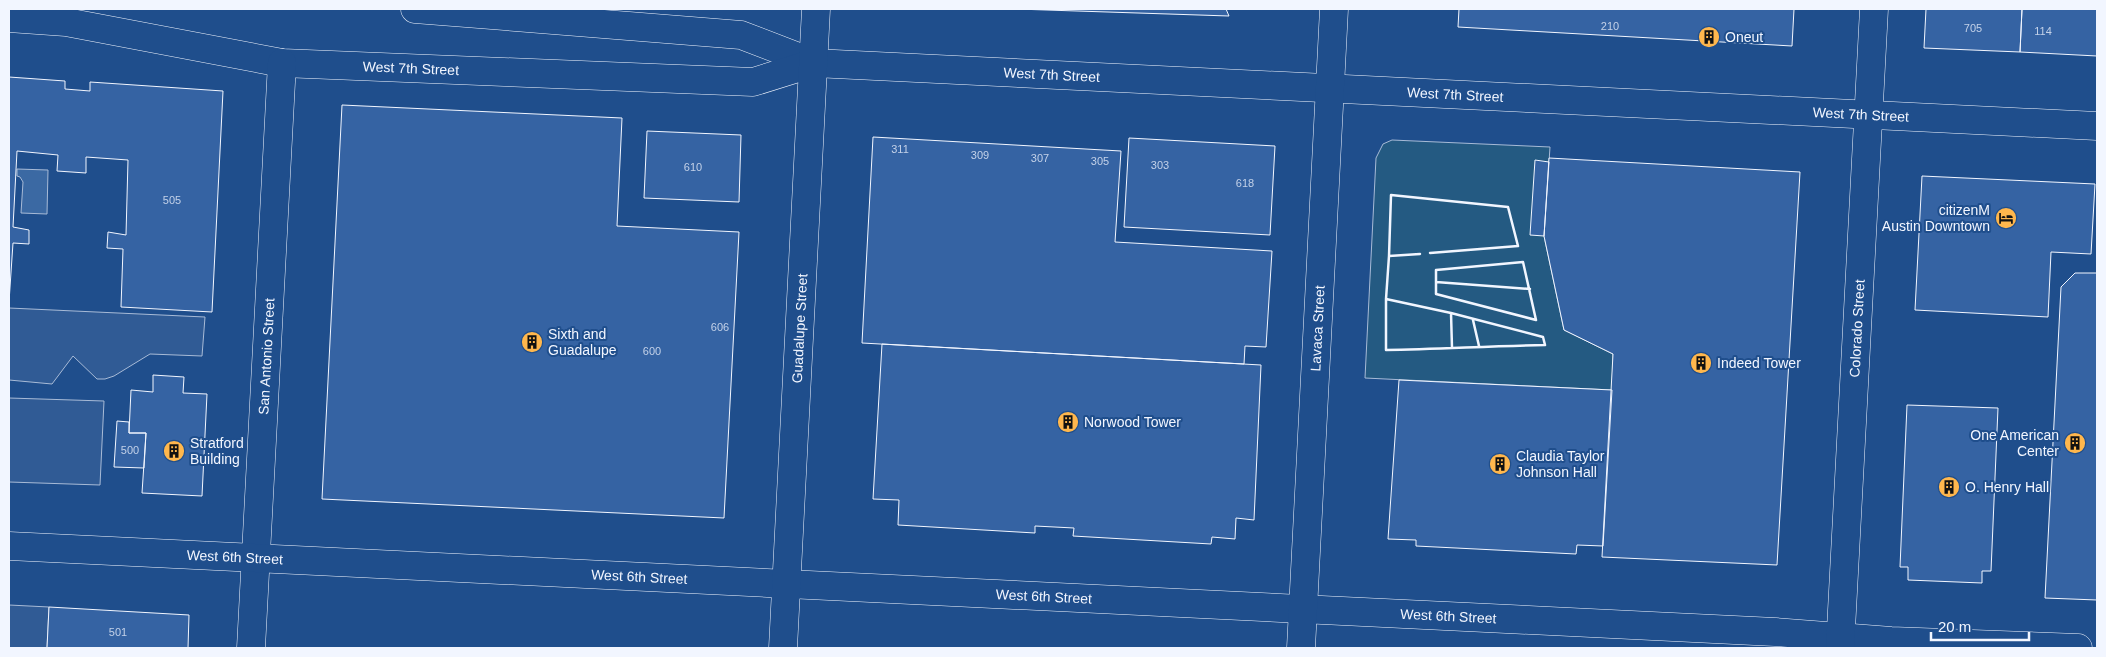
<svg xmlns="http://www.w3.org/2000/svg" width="2106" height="657" viewBox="0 0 2106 657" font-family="Arial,sans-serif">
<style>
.green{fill:#245a82;stroke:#a8bbd7}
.parking{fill:#305b95;stroke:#a8bbd7}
.water{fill:#3b69a3;stroke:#a8bbd7}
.building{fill:#3563a3;stroke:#f2f6ff}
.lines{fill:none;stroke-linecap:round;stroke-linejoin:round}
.minor-casing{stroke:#f2f6ff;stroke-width:29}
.secondary-casing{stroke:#f2f6ff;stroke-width:29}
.primary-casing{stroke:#f2f6ff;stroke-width:29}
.minor{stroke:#1f4e8c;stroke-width:28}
.secondary{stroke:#1f4e8c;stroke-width:28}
.primary{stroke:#1f4e8c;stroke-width:28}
.wall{stroke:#f2f6ff;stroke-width:2.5}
.labels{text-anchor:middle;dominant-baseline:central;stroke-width:4;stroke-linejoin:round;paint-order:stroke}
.number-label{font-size:11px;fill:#c3d1e8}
.poi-label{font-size:14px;fill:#f2f6ff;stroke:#1f4e8c;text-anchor:start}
.street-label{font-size:14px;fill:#f2f6ff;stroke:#1f4e8c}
</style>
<rect width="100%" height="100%" fill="#1f4e8c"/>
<path class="green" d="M 1392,140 L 1550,147 L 1544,236 L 1564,330 L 1613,354 L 1612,390 L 1365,378 L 1376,158 L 1383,144 Z"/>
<path class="parking" d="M 9,308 L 205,317 L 202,356 L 150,354 L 114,376 L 105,379 L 97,379 L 73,356 L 52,384 L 9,380 Z
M 9,398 L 104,401 L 100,485 L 9,482 Z
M 9,605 L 49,607 L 47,648 L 9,648 Z"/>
<path class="water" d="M 17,169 L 48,170 L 47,214 L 21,213 L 23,182 L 20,177 L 17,176 Z"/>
<path class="building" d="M 1016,9 L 1226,9 L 1229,16 Z
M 1459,9 L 1794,9 L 1792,46 L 1458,27 Z
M 1926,9 L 2022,9 L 2020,52 L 1924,48 Z
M 2022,9 L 2097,9 L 2097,56 L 2020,52 Z
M 9,77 L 65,81 L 65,89 L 90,91 L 90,82 L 223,91 L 212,312 L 121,307 L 123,249 L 107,248 L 108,232 L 126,235 L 128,160 L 86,157 L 86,173 L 57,171 L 58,155 L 17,151 L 13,227 L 29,230 L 29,244 L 13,243 L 9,302 Z
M 342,105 L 622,118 L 617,226 L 739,232 L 724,518 L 322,499 Z
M 647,131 L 741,135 L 739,202 L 644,198 Z
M 873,137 L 1121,151 L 1115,242 L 1272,251 L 1266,347 L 1245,346 L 1244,364 L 862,343 Z
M 1129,138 L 1275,146 L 1270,235 L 1124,227 Z
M 1549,158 L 1800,172 L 1777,565 L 1602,557 L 1613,354 L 1564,330 L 1544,236 Z
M 1535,160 L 1549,162 L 1544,236 L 1530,235 Z
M 1922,176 L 2095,184 L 2091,254 L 2051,252 L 2048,317 L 1915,310 Z
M 2075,273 L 2097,273 L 2097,600 L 2045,598 L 2061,287 Z
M 882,344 L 1261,365 L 1254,520 L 1236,518 L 1235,539 L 1212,537 L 1211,544 L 1073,536 L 1074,528 L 1035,526 L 1035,533 L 898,525 L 899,500 L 873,499 Z
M 153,375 L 184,377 L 183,393 L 207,394 L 202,496 L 142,493 L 146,433 L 129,433 L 131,390 L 153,392 Z
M 1399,380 L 1612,390 L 1603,546 L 1577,545 L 1576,554 L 1416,546 L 1416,540 L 1388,539 Z
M 1907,405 L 1998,408 L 1991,571 L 1982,571 L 1982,583 L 1908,580 L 1908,567 L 1900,567 Z
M 117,421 L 129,422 L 129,433 L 146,433 L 144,468 L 114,467 Z
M 49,607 L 189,615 L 188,648 L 47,648 Z"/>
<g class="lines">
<g class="minor-casing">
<g id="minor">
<path d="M 415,9 L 741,35 L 814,63"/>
<path id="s1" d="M 9,18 L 66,22 L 282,63 L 753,82 L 814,63"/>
<path id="s2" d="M 251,648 L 282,63"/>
</g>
</g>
<g class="secondary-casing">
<g id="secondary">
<path id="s3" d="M 814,63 L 2097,126"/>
<path id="s4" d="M 9,546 L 1775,632 L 1891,641 L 2078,648"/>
<path id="s5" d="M 1840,648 L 1874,9"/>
</g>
</g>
<g class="primary-casing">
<g id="primary">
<path id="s6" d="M 783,648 L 816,9"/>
<path id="s7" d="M 1301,648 L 1334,9"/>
</g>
</g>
<use href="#minor" class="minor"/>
<use href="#secondary" class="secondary"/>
<use href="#primary" class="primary"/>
<path class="wall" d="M 1420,254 L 1389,256 L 1391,195 L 1508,207 L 1518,246 L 1430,253
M 1523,262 L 1536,320 L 1436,294 L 1436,270 Z
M 1436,282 L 1530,289
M 1386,299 L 1389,256
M 1451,313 L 1543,337 L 1545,345 C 1492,346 1439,349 1386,350 L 1386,299 L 1451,313 L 1452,348
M 1473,320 L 1479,346"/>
</g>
<defs>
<g id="building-disc" transform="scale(1.125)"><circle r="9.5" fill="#ffb74d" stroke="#1f4e8c"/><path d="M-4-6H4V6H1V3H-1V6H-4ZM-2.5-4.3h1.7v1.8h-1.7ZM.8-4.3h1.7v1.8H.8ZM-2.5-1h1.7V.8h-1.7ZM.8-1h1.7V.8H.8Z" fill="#111"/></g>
<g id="hotel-disc" transform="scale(1.125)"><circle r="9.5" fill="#ffb74d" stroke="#1f4e8c"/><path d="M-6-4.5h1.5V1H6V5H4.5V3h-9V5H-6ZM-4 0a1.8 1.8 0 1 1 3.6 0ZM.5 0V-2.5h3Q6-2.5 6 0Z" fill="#111"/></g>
</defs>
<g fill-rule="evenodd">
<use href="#building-disc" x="1709" y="37"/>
<use href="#hotel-disc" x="2006" y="218"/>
<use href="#building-disc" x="532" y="342"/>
<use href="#building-disc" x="1701" y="363"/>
<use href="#building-disc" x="1068" y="422"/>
<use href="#building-disc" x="2075" y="443"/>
<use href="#building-disc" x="174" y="451"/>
<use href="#building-disc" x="1500" y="464"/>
<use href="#building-disc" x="1949" y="487"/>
</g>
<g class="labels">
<g class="number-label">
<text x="1610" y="26">210</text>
<text x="1973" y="28">705</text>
<text x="2043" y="31">114</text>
<text x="900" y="149">311</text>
<text x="980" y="155">309</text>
<text x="1040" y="158">307</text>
<text x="1100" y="161">305</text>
<text x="1160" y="165">303</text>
<text x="693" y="167">610</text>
<text x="1245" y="183">618</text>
<text x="172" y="200">505</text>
<text x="720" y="327">606</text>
<text x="652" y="351">600</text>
<text x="130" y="450">500</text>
<text x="118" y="632">501</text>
</g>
<g class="poi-label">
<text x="1725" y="37">Oneut</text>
<text x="1990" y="210" text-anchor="end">citizenM<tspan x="1990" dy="16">Austin Downtown</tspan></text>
<text x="548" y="334">Sixth and<tspan x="548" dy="16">Guadalupe</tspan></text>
<text x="1717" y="363">Indeed Tower</text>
<text x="1084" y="422">Norwood Tower</text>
<text x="2059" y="435" text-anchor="end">One American<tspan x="2059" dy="16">Center</tspan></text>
<text x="190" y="443">Stratford<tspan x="190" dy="16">Building</tspan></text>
<text x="1516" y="456">Claudia Taylor<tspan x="1516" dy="16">Johnson Hall</tspan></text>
<text x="1965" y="487">O. Henry Hall</text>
</g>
<g class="street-label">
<text stroke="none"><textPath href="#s1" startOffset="406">West 7th Street</textPath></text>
<text stroke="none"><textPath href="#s3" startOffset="238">West 7th Street</textPath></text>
<text stroke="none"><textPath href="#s3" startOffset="642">West 7th Street</textPath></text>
<text stroke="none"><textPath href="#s3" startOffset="1048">West 7th Street</textPath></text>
<text stroke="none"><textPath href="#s6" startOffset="320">Guadalupe Street</textPath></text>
<text stroke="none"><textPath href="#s7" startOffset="320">Lavaca Street</textPath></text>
<text stroke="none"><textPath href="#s5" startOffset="320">Colorado Street</textPath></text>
<text stroke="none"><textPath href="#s2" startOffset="292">San Antonio Street</textPath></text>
<text stroke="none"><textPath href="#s4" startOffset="226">West 6th Street</textPath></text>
<text stroke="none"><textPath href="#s4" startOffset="631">West 6th Street</textPath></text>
<text stroke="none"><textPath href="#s4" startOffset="1036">West 6th Street</textPath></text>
<text stroke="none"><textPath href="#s4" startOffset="1441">West 6th Street</textPath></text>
</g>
</g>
<rect width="2106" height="657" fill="none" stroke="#f2f6ff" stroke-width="20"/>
<path d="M1931 632v8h98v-8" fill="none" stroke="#f2f6ff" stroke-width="2.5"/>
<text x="1938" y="632" font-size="15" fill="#f2f6ff" stroke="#1f4e8c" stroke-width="4" paint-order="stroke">20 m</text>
</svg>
